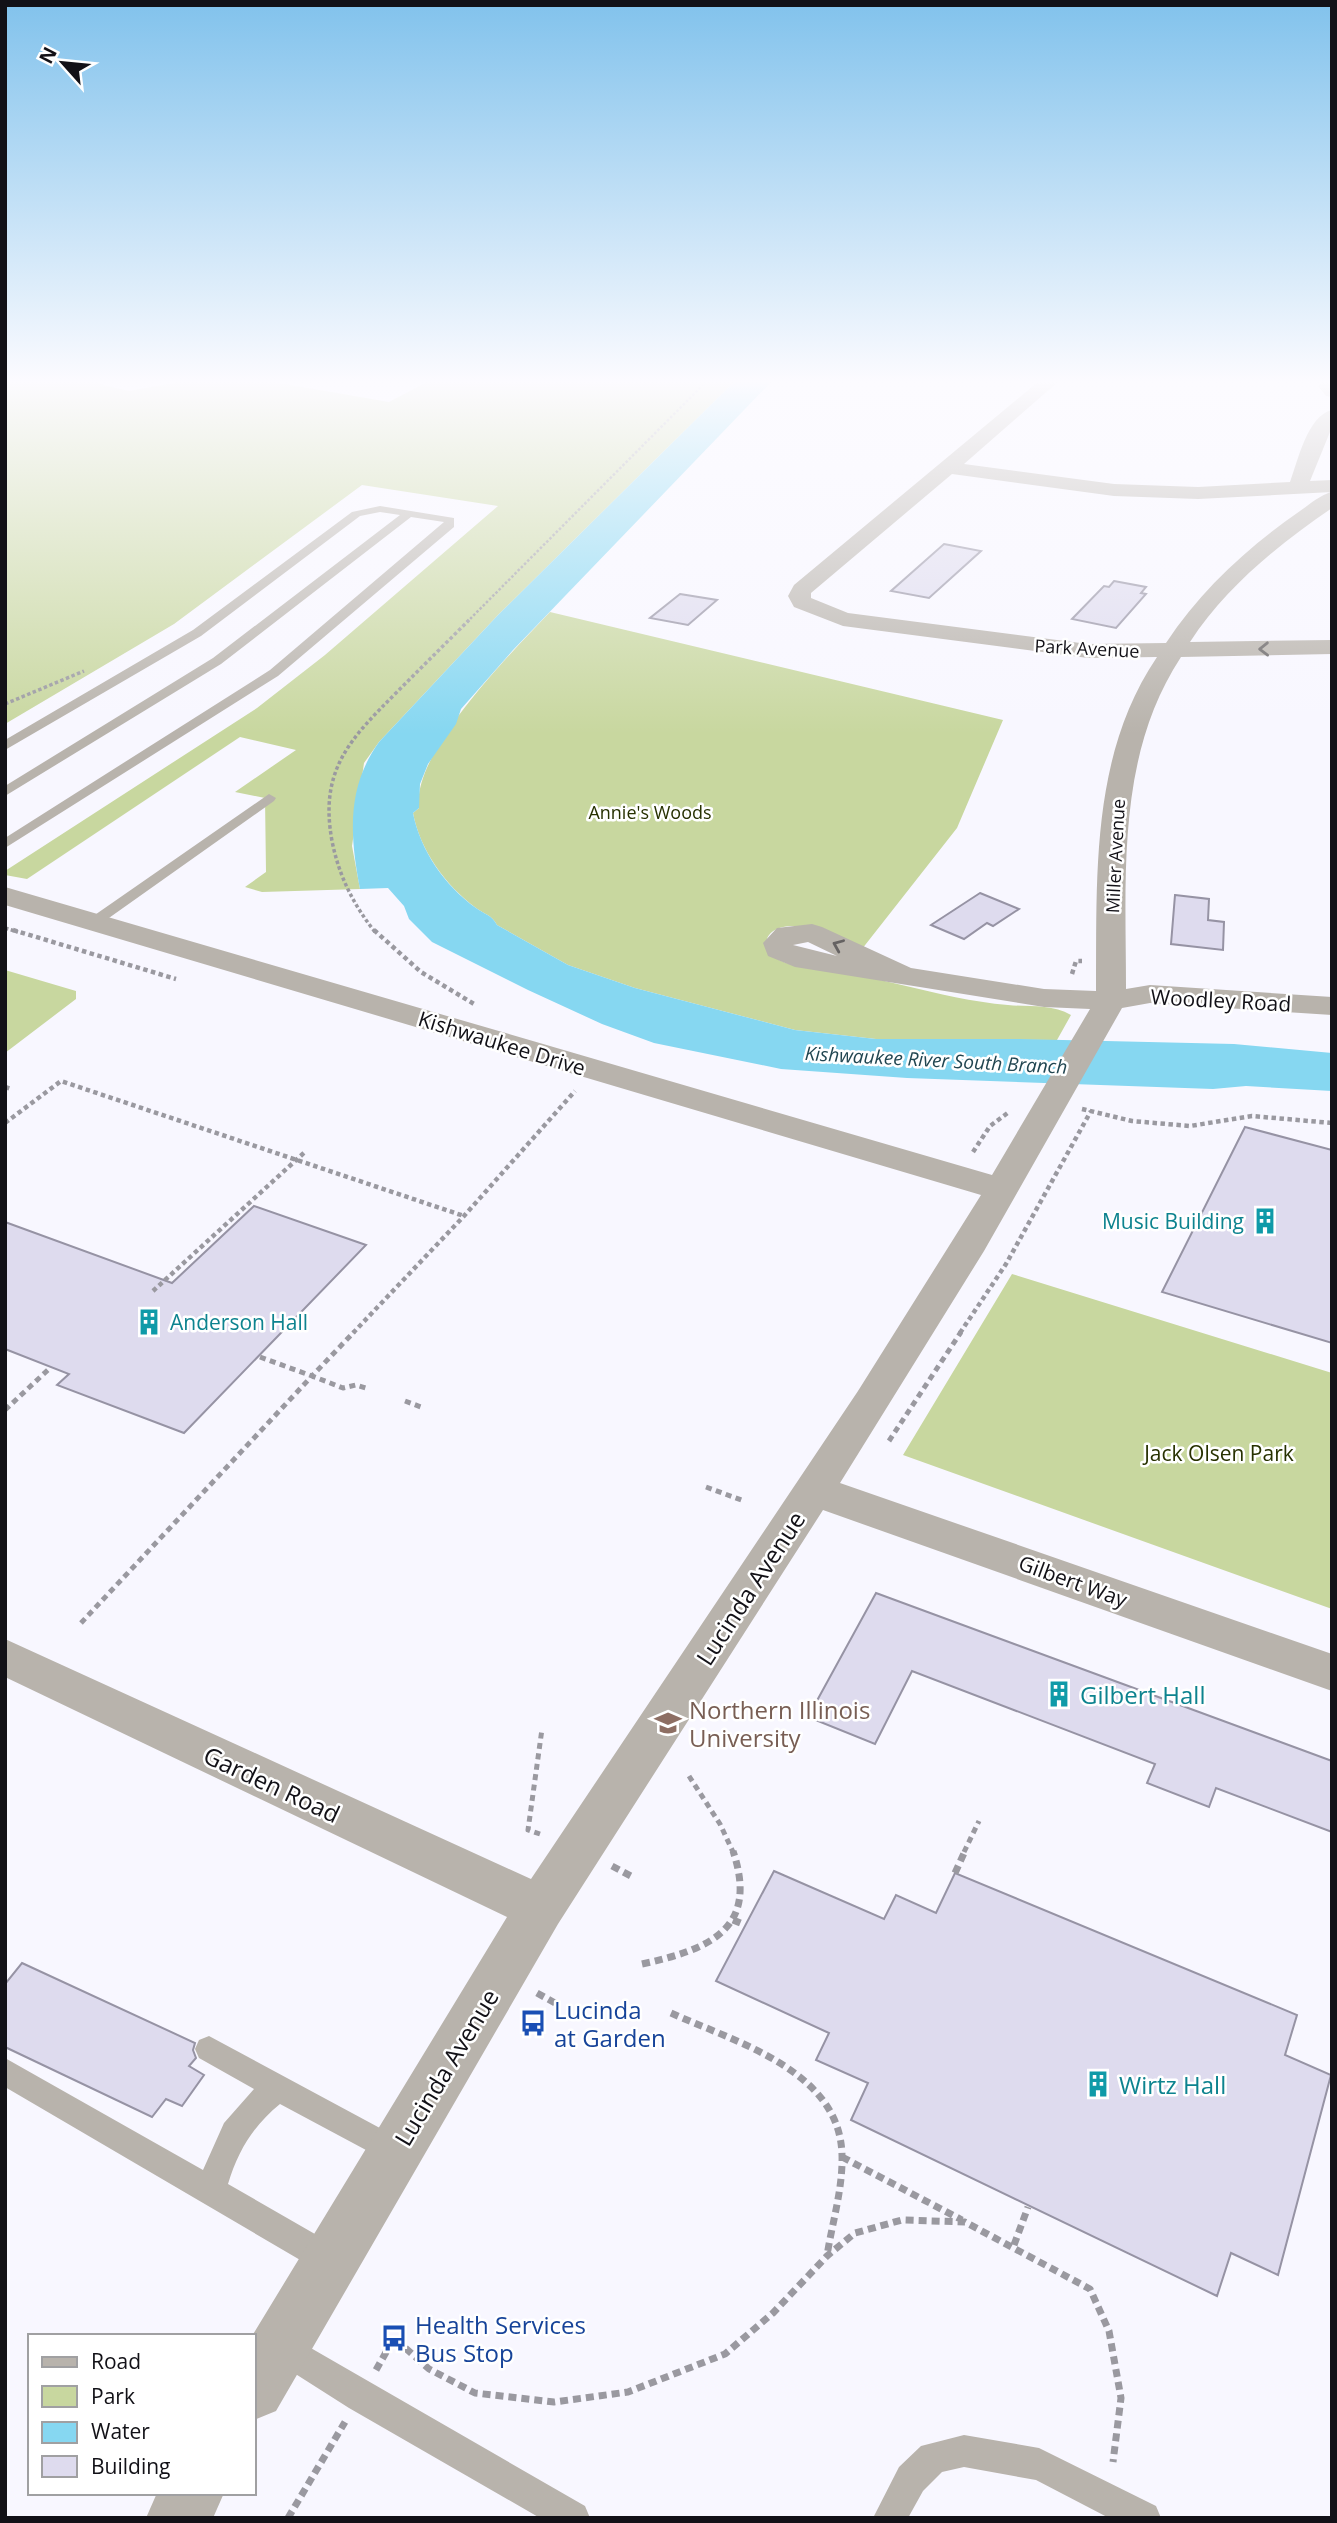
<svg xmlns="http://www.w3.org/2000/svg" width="1337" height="2523" viewBox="0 0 1337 2523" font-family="'Open Sans',sans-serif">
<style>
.green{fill:#c8d79f}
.water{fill:#86d7f1}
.building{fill:#dedbee;stroke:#9693a4;stroke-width:2}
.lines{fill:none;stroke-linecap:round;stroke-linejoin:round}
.path-far4{stroke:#9a99a0;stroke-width:2.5;stroke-dasharray:2.5 2;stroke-linecap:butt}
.path-far3{stroke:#9a99a0;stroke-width:3.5;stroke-dasharray:3.5 2.5;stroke-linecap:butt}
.path-far2{stroke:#9a99a0;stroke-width:4.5;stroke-dasharray:4.5 3.5;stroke-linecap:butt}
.path-far1{stroke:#9a99a0;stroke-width:5;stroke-dasharray:6 4.5;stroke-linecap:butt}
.path{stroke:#9a99a0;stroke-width:7;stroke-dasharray:8 5;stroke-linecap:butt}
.lane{fill:#b8b3ac;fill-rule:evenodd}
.street{fill:#b8b3ac;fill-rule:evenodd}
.oneway{stroke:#656262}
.labels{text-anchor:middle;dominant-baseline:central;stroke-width:5;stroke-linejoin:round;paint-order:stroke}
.far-street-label{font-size:18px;fill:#121117;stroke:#fff}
.far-park-label{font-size:18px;fill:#273100;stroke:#fff}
.far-water-label{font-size:19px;font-style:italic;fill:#214651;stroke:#fff}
.street-label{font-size:21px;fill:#121117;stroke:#fff}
.culture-label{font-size:21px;fill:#0d838f;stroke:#fff;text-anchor:end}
.park-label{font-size:21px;fill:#273100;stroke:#fff}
.near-street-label{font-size:24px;fill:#121117;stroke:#fff}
.near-culture-label{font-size:24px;fill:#0d838f;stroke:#fff;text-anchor:start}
.near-education-label{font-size:24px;fill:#785e54;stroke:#fff;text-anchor:start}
.near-transit-label{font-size:24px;fill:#164399;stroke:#fff;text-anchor:start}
</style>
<rect width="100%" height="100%" fill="#f8f7ff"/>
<path class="green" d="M 5,381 L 97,381 L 103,385 L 129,391 L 184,381 L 267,381 L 389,402 L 429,381 L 735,381 L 498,615 L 379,742 L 364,763 L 352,846 L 360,889 L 262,892 L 245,887 L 266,872 L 265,798 L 235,792 L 296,750 L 240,737 L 27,879 L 5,875 L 5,871 L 257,708 L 325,655 L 498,506 L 362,485 L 174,624 L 5,724 Z
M 550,612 L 1003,720 L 957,828 L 862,949 C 843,942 817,926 797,926 C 754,924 758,962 800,966 C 871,972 937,999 1008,1005 C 1029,1007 1052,1004 1071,1015 L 1057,1040 L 876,1039 L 795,1030 L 635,988 L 568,965 L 497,925 C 492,915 484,914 476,908 C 445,885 420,850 413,813 L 419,808 C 411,753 512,652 550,612 Z
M 5,970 L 76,991 L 76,999 L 5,1053 Z
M 1012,1274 L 1332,1373 L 1332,1609 L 903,1455 Z"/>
<path class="water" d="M 735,381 L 772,381 L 513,650 L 461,709 L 456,724 L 428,764 L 420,784 L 419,808 L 413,813 C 420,850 445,886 476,908 C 484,914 492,915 497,925 L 568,965 L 635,988 L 795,1030 L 876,1039 L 1020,1039 L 1234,1044 L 1332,1053 L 1332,1091 L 1246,1086 L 1213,1089 L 907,1078 L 781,1069 L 654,1043 L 602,1024 L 528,990 L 432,942 L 409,919 L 404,906 L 388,888 L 360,889 C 350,836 346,788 379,742 L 498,615 Z"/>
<path class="building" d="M 944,544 L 981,551 L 929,598 L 891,591 Z
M 1114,581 L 1146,587 L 1141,593 L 1146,594 L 1116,628 L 1072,619 L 1104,586 L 1109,587 Z
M 680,594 L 717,600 L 688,625 L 650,618 Z
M 980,893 L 1019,909 L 993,926 L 987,923 L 964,939 L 931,925 Z
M 1175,895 L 1209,899 L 1208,920 L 1224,922 L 1223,950 L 1171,944 Z
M 1245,1127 L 1332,1150 L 1332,1343 L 1162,1292 Z
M 254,1206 L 366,1245 L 184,1433 L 57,1385 L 69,1374 L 5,1349 L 5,1222 L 172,1283 Z
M 876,1593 L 1332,1761 L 1332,1832 L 1216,1788 L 1209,1807 L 1147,1783 L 1155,1764 L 912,1671 L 875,1744 L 808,1717 Z
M 774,1871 L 884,1919 L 896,1895 L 936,1913 L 955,1873 L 1297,2015 L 1285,2055 L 1331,2075 L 1278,2275 L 1231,2253 L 1217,2296 L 851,2120 L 868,2083 L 816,2060 L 829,2033 L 716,1981 Z
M 22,1963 L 195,2043 L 193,2050 L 196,2058 L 189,2066 L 204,2075 L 182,2106 L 166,2099 L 152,2117 L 5,2047 L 5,1984 Z"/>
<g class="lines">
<path class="path-far4" d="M 467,622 L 707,381"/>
<path class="path-far3" d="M 5,704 L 84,671
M 5,928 L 18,932
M 375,932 C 353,904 339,876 332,841 C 319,770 350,739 397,692 C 421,668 445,644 469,620"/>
<path class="path-far2" d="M 13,930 L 176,979
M 374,930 L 421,972 L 474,1004
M 1072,974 L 1076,961 L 1082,961
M 5,1087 L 11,1089
M 1082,1109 L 1132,1121 L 1190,1126 L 1252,1116 L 1332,1123
M 5,1123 L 61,1081 L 464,1216
M 973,1152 L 990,1126 L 1009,1112
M 153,1291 L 306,1151
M 353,1333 L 464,1216 L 575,1091
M 960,1333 L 1006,1264 L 1091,1111"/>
<path class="path-far1" d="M 260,1357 L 312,1376 L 354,1332
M 405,1401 L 421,1407
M 5,1410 L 51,1367
M 889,1441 L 961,1332
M 706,1487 L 744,1501
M 81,1623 L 312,1376 L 343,1388 L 356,1385 L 366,1388
M 689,1776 L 720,1824 L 733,1852
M 540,1834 L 528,1830 L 542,1729
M 964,1852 L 979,1821"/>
<path class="path" d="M 612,1866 L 631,1876
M 955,1873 L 965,1851
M 733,1920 L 745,1925
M 642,1964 C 706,1950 760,1931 733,1851
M 537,1993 L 555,2003
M 671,2013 C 735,2042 840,2070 842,2155 C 843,2189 832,2223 827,2256
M 842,2157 L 962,2220
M 1014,2245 L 1028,2207
M 376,2370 L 394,2338 L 429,2369 L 475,2393 L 554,2402 L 628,2392 L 725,2354 L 773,2313 L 827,2256 L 855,2233 L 902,2220 L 965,2222 L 1090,2289 L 1109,2331 L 1121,2398 L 1113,2462
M 288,2518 L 345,2422"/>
<path class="lane" d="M 380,506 L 454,518 L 454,527 L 278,676 L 5,848 L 5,838 L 270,670 L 444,522 L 411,517 L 221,664 L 5,796 L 5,786 L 213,658 L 400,515 L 380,512 L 360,516 L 201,636 L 5,750 L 5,740 L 193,630 L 352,512 Z
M 269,794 L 276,798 L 274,801 L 99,925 L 89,925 L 89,919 Z
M 209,2036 L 404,2141 L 409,2151 L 404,2161 L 394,2165 L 280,2104 C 253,2126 238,2151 228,2184 L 341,2249 L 345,2260 L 341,2271 L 330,2275 L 319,2271 L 5,2087 L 5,2058 L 203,2170 L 224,2123 L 254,2089 L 199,2058 L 195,2049 L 199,2040 Z
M 283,2332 L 585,2506 L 590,2518 L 540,2518 L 349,2408 L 272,2359 L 267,2348 L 272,2337 Z
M 964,2435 L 1039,2448 L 1156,2506 L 1161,2518 L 1109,2518 L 1036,2480 L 964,2467 L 942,2472 L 923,2491 L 908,2518 L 873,2518 L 899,2467 L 921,2446 Z"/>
<path class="street" d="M 1039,381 L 1059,381 L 964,464 L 1114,484 L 1198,487 L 1290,482 C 1298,461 1307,416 1332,410 L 1332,427 L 1310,481 L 1332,480 L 1332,508 C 1278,545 1226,587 1190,642 L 1332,640 L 1332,654 L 1181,657 C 1116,756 1126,876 1126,989 L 1150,985 L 1332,997 L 1332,1015 L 1150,1003 L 1122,1008 L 984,1251 L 840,1483 L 1332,1654 L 1332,1691 L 823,1510 L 558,1924 L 276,2411 L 254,2420 L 252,2336 L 507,1917 L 5,1677 L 5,1639 L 531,1879 L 858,1391 L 981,1195 L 5,905 L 5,887 L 992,1175 L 1090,1009 L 1044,1007 L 795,967 L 768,956 L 763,943 L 777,928 L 812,924 L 822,927 L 911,968 L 1044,989 L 1096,991 C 1097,877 1090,756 1157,657 L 1088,658 L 843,626 L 794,607 L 788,596 L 794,585 ZM 952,474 L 1114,496 L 1198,499 L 1332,492 C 1320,495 1310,504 1300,511 C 1248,547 1201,590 1166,643 L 1088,644 L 848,613 L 811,598 L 811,593 ZM 808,942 L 837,956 L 793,945 Z
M 1332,381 L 1332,397 L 1326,396 L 1318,386 L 1323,381 Z
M 157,2493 L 224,2493 L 213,2518 L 146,2518 Z"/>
</g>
<defs><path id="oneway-chevron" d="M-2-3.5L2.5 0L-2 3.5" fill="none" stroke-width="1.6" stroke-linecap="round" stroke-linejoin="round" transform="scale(1.75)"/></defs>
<g class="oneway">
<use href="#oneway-chevron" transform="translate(1264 649) rotate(179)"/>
<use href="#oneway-chevron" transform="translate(838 945) rotate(-157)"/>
</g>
<linearGradient id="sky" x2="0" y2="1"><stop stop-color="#81c2ec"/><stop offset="0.52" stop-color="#fcfbff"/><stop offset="1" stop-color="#fcfbff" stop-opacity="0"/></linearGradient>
<rect width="1337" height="734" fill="url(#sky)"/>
<defs>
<g id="building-bare" transform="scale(2.1)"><path d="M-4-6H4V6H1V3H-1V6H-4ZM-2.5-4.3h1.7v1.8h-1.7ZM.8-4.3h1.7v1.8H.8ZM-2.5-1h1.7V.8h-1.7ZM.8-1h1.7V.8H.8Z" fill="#0f9aa8" stroke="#fff" stroke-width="2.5" paint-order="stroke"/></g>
<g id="university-bare" transform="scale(2.1)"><path d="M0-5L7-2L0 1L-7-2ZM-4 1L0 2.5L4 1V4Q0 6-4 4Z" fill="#8d6e63" stroke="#fff" stroke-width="2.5" paint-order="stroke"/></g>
<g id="bus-bare" transform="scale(2.1)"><path d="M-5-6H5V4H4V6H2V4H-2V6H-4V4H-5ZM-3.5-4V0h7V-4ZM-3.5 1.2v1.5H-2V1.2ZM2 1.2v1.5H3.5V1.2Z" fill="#1a4fb4" stroke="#fff" stroke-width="2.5" paint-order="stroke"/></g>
</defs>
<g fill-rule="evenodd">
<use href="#building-bare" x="1265" y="1221"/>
<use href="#building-bare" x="149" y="1322"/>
<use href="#building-bare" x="1059" y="1694"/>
<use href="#university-bare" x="668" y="1723"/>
<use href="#bus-bare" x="533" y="2023"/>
<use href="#building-bare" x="1098" y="2084"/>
<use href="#bus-bare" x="394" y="2338"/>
</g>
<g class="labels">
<g class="far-street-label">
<text transform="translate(1087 648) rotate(3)">Park Avenue</text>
<text transform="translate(1115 856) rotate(-87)">Miller Avenue</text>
</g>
<g class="far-park-label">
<text x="650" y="812">Annie's Woods</text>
</g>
<g class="far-water-label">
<text transform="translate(936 1060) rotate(3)">Kishwaukee River South Branch</text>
</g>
<g class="street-label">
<text transform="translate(1221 1000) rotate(3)">Woodley Road</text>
<text transform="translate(502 1043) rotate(17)">Kishwaukee Drive</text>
<text transform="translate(1073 1581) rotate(20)">Gilbert Way</text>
</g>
<g class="culture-label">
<text x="1244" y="1221">Music Building</text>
<text x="170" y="1322" text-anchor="start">Anderson Hall</text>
</g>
<g class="park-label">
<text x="1219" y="1453">Jack Olsen Park</text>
</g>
<g class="near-street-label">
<text transform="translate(750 1588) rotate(-57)">Lucinda Avenue</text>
<text transform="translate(272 1784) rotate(25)">Garden Road</text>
<text transform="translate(446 2067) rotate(-59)">Lucinda Avenue</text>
</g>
<g class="near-culture-label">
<text x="1080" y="1694">Gilbert Hall</text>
<text x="1119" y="2084">Wirtz Hall</text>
</g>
<g class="near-education-label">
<text x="689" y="1709">Northern Illinois<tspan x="689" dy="28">University</tspan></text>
</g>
<g class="near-transit-label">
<text x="554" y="2009">Lucinda<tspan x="554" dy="28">at Garden</tspan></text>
<text x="415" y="2324">Health Services<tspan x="415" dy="28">Bus Stop</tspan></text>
</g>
</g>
<rect width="1337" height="2523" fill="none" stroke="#121117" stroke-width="14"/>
<rect x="28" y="2334" width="228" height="161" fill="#ffffff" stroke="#a0a0a2" stroke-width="2"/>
<rect x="42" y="2357" width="35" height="10" fill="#b8b3ac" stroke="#a0a0a2" stroke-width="2"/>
<text x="91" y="2369" font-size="21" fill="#121117">Road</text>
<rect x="42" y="2386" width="35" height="21" fill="#c8d79f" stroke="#a0a0a2" stroke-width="2"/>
<text x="91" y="2404" font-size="21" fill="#121117">Park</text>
<rect x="42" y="2422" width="35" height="21" fill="#86d7f1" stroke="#a0a0a2" stroke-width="2"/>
<text x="91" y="2439" font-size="21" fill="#121117">Water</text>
<rect x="42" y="2456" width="35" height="21" fill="#dedbee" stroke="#a0a0a2" stroke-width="2"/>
<text x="91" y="2474" font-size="21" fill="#121117">Building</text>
<g transform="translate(63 63) rotate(297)" stroke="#ffffff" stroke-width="5" paint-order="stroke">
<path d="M0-5L12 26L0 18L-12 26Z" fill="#121117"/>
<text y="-10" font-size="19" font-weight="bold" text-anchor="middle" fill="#121117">N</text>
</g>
</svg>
